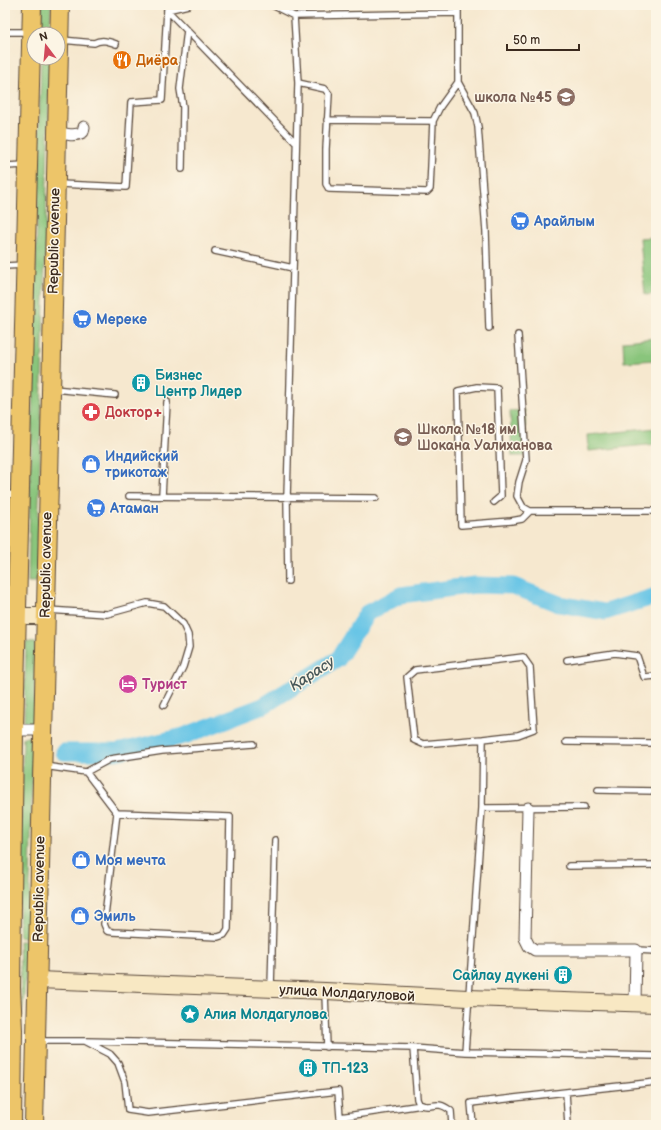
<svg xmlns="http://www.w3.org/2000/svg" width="661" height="1130" viewBox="0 0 661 1130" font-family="'Balsamiq Sans',sans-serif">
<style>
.green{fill:#89c57b;stroke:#62784c}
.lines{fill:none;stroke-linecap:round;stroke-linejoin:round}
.river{stroke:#68c5e6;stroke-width:17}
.lane-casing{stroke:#574639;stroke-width:8}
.street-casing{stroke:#574639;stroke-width:13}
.secondary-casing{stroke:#574639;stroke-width:18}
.primary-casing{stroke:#574639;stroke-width:20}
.lane{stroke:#fff;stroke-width:5.5}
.street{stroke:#fff;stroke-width:11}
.secondary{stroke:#f8e8c3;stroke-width:16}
.primary{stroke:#edc569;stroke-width:18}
.labels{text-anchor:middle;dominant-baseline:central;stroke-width:3;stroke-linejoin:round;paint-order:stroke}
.food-label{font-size:14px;font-weight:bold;fill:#c56008;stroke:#fcf5e5;text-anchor:start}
.education-label{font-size:14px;font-weight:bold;fill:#785e54;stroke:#fcf5e5;text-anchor:end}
.shop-label{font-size:14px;font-weight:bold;fill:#366cbe;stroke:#fcf5e5;text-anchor:start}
.street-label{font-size:14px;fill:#3b2a1e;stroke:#fcf5e5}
.culture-label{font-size:14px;font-weight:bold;fill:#0d838f;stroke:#fcf5e5;text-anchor:start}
.health-label{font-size:14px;font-weight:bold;fill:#be3a42;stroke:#fcf5e5;text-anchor:start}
.hotel-label{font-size:14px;font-weight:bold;fill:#b23c85;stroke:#fcf5e5;text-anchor:start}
.water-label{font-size:15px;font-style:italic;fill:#48585a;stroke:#fcf5e5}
</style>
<rect width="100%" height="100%" fill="#fcf5e5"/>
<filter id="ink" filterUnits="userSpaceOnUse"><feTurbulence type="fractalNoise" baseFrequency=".025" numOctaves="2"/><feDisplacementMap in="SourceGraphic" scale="8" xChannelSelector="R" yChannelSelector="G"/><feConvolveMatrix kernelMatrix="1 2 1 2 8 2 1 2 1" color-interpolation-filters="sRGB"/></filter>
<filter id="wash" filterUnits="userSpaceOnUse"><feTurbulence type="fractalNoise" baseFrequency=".012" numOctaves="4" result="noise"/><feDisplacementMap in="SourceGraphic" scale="16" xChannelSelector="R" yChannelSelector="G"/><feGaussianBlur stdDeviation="0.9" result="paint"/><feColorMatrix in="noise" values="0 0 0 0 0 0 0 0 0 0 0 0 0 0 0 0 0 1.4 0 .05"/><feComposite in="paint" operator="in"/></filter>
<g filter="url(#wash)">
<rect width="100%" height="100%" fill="#f6e8cf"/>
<path class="green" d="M 42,5 L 51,5 L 50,34 L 42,34 Z
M 41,58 L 50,58 L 37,582 L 28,582 Z
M 656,237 L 656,294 L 645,295 L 640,238 Z
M 656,338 L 656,360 L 624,362 L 623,341 Z
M 525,410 L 526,456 L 512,456 L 510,411 Z
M 656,428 L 656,444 L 589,451 L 588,435 Z
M 26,642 L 35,643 L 34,723 L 24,723 Z
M 23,737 L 33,737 L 29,937 L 19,937 Z
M 19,941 L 29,941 L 22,1019 Z"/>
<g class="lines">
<path class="river" d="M 64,752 L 117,752 L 184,736 L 263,706 L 338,659 L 367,613 L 401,595 L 475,585 L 513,586 L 559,604 L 605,612 L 656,596"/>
</g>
</g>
<g filter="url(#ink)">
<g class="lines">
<g class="lane-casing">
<path id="lane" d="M 272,5 L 294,16 L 298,83 L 287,498 L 288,581
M 458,5 L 458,82 L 475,113 L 478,127 L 486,231 L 489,328
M 167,10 L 296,143
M 294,16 L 458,13
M 5,32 L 29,32
M 62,40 L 94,43 C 101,39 108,41 116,44
M 298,83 L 325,89 L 329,94 L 326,149 L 326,184 L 329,189 L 427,192 L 430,189 L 433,121 L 440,107 L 458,82
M 327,120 L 433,121
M 5,166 L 26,165
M 182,169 L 183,107 L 180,89 L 187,30
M 59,184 L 126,187 L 131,102 L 162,100 L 167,10 L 188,5
M 215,251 L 293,268
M 5,266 L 24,265
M 518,335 L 526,460 L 519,482 L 517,496 L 523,507 L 530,511 L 656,511
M 54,389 L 115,395
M 5,494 L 18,495
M 129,496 L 376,498
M 162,496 L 167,402
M 494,502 L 501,496 L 497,388 L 477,387 L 458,391 L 461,525 L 511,521 L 522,519 L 530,511
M 48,610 L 107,614 L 147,603 L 164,606 L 183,624 L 188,635 L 189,647 L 183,667 L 164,705
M 567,660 L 615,653 L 637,656 L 644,677 L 656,676
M 566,742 L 656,743
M 44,766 L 86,772 L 117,813 L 230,817 L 228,929 L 224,935 L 218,937 L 113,932 L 107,931 L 104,924 L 117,813
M 86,772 L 110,759 L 162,751 L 254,744
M 598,790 L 656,791
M 482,808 L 483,739 L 423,744 L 414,740 L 407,677 L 415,670 L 523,657 L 530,667 L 534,729 L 518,735 L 483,739
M 569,866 L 656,865
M 636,950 L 656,951
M 271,987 L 275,840
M 325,993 L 327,1047
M 42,1041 L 85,1041 L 110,1054 L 118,1063 L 125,1082 L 128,1110 L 148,1113 L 338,1091 L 340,1117 L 422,1105
M 85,1041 L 413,1048 L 465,1052 L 656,1056
M 413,1048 L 417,1099 L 419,1104 C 432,1111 435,1098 451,1111 L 452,1125
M 465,1052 L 482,808 L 584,807
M 473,1125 L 471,1103 L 566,1092
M 568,1125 L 566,1092 L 656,1082"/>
</g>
<g class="street-casing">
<path id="street" d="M 57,132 C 67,134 74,137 83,132 L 84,127
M 10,730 L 43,730
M 528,808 L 525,938 L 529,946 L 535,950 L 636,950 L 635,1003"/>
</g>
<g class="secondary-casing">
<path id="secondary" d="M 5,616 L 45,616
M 37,980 L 325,991 L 468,998 L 656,1004"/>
</g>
<g class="primary-casing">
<path id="primary" d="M 12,1125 L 13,1030 L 11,988 L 14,730 L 32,5
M 34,1125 L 60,5"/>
</g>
<use href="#lane" class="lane"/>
<use href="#street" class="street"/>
<use href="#secondary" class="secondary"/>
<use href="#primary" class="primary"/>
</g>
</g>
<defs>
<g id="restaurant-disc" transform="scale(1)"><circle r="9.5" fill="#e8710a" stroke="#fcf5e5"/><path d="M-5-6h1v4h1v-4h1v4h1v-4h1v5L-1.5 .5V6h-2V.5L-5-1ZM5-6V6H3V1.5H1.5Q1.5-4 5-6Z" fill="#fff"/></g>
<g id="school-disc" transform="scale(1)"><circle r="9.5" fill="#8d6e63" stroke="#fcf5e5"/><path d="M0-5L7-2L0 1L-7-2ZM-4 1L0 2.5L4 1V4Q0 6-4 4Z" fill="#fff"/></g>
<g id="supermarket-disc" transform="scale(1)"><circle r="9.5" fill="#3f7fe0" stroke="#fcf5e5"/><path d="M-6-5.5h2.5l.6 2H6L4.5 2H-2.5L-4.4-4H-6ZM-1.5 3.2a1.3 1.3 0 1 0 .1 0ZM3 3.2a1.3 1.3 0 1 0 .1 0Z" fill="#fff"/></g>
<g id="building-disc" transform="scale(1)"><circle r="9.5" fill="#0f9aa8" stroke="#fcf5e5"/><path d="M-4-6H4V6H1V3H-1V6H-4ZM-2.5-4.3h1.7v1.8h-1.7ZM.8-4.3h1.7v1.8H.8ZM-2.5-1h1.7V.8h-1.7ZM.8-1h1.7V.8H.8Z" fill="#fff"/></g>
<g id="pharmacy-disc" transform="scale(1)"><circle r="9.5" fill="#e0444e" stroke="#fcf5e5"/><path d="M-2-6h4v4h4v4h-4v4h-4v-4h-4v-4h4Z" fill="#fff"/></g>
<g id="shop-disc" transform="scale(1)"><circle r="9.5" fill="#3f7fe0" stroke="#fcf5e5"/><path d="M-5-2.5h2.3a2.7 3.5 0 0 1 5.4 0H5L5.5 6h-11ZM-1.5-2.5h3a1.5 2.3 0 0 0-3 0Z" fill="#fff"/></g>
<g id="hotel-disc" transform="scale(1)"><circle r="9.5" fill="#d1479c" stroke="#fcf5e5"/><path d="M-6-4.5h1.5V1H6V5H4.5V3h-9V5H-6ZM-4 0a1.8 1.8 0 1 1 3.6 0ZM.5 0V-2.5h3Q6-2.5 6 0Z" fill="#fff"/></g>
<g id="sight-disc" transform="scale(1)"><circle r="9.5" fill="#0f9aa8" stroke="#fcf5e5"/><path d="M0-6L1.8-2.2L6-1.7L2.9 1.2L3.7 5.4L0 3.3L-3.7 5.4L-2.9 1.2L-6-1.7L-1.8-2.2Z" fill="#fff"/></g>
</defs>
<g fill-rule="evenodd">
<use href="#restaurant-disc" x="122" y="60"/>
<use href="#school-disc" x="566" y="97"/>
<use href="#supermarket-disc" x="520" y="221"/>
<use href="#supermarket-disc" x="82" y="319"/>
<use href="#building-disc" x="141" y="383"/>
<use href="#pharmacy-disc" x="91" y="412"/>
<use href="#school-disc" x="403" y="437"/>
<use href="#shop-disc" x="91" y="464"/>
<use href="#supermarket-disc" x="96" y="508"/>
<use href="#hotel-disc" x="128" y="684"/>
<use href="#shop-disc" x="81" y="860"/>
<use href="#shop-disc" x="80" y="916"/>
<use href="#building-disc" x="563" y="975"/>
<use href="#sight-disc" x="190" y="1014"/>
<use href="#building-disc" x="308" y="1068"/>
</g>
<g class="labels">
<g class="food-label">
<text x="136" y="60">Диёра</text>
</g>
<g class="education-label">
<text x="552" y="97">школа №45</text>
<text x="417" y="429" text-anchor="start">Школа №18 им<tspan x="417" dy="16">Шокана Уалиханова</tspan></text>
</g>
<g class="shop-label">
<text x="534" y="221">Арайлым</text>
<text x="96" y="319">Мереке</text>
<text x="105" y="456">Индийский<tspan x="105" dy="16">трикотаж</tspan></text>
<text x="110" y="508">Атаман</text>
<text x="95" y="860">Моя мечта</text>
<text x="94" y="916">Эмиль</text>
</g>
<g class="street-label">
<text transform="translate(54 241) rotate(-89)">Republic avenue</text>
<text transform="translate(46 565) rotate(-89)">Republic avenue</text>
<text transform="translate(39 889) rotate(-89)">Republic avenue</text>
<text transform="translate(347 993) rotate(3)">улица Молдагуловой</text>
</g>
<g class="culture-label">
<text x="155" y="375">Бизнес<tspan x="155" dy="16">Центр Лидер</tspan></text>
<text x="549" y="975" text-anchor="end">Сайлау дүкені</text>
<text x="204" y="1014">Алия Молдагулова</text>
<text x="322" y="1068">ТП-123</text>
</g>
<g class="health-label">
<text x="105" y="412">Доктор+</text>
</g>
<g class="hotel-label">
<text x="142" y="684">Турист</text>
</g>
<g class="water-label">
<text transform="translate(312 674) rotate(-33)">Қарасу</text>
</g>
</g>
<rect width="661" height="1130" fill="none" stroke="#fcf5e5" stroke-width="20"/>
<g transform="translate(46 46) rotate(344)"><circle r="19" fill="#fcf5e5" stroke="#afa495"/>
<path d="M0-3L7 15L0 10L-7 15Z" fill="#d1495b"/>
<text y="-6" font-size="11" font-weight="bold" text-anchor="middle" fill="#3b2a1e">N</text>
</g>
<path d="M507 44v6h72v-6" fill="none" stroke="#3b2a1e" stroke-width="2"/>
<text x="513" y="44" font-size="12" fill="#3b2a1e" stroke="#fcf5e5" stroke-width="3" paint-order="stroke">50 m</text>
</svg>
